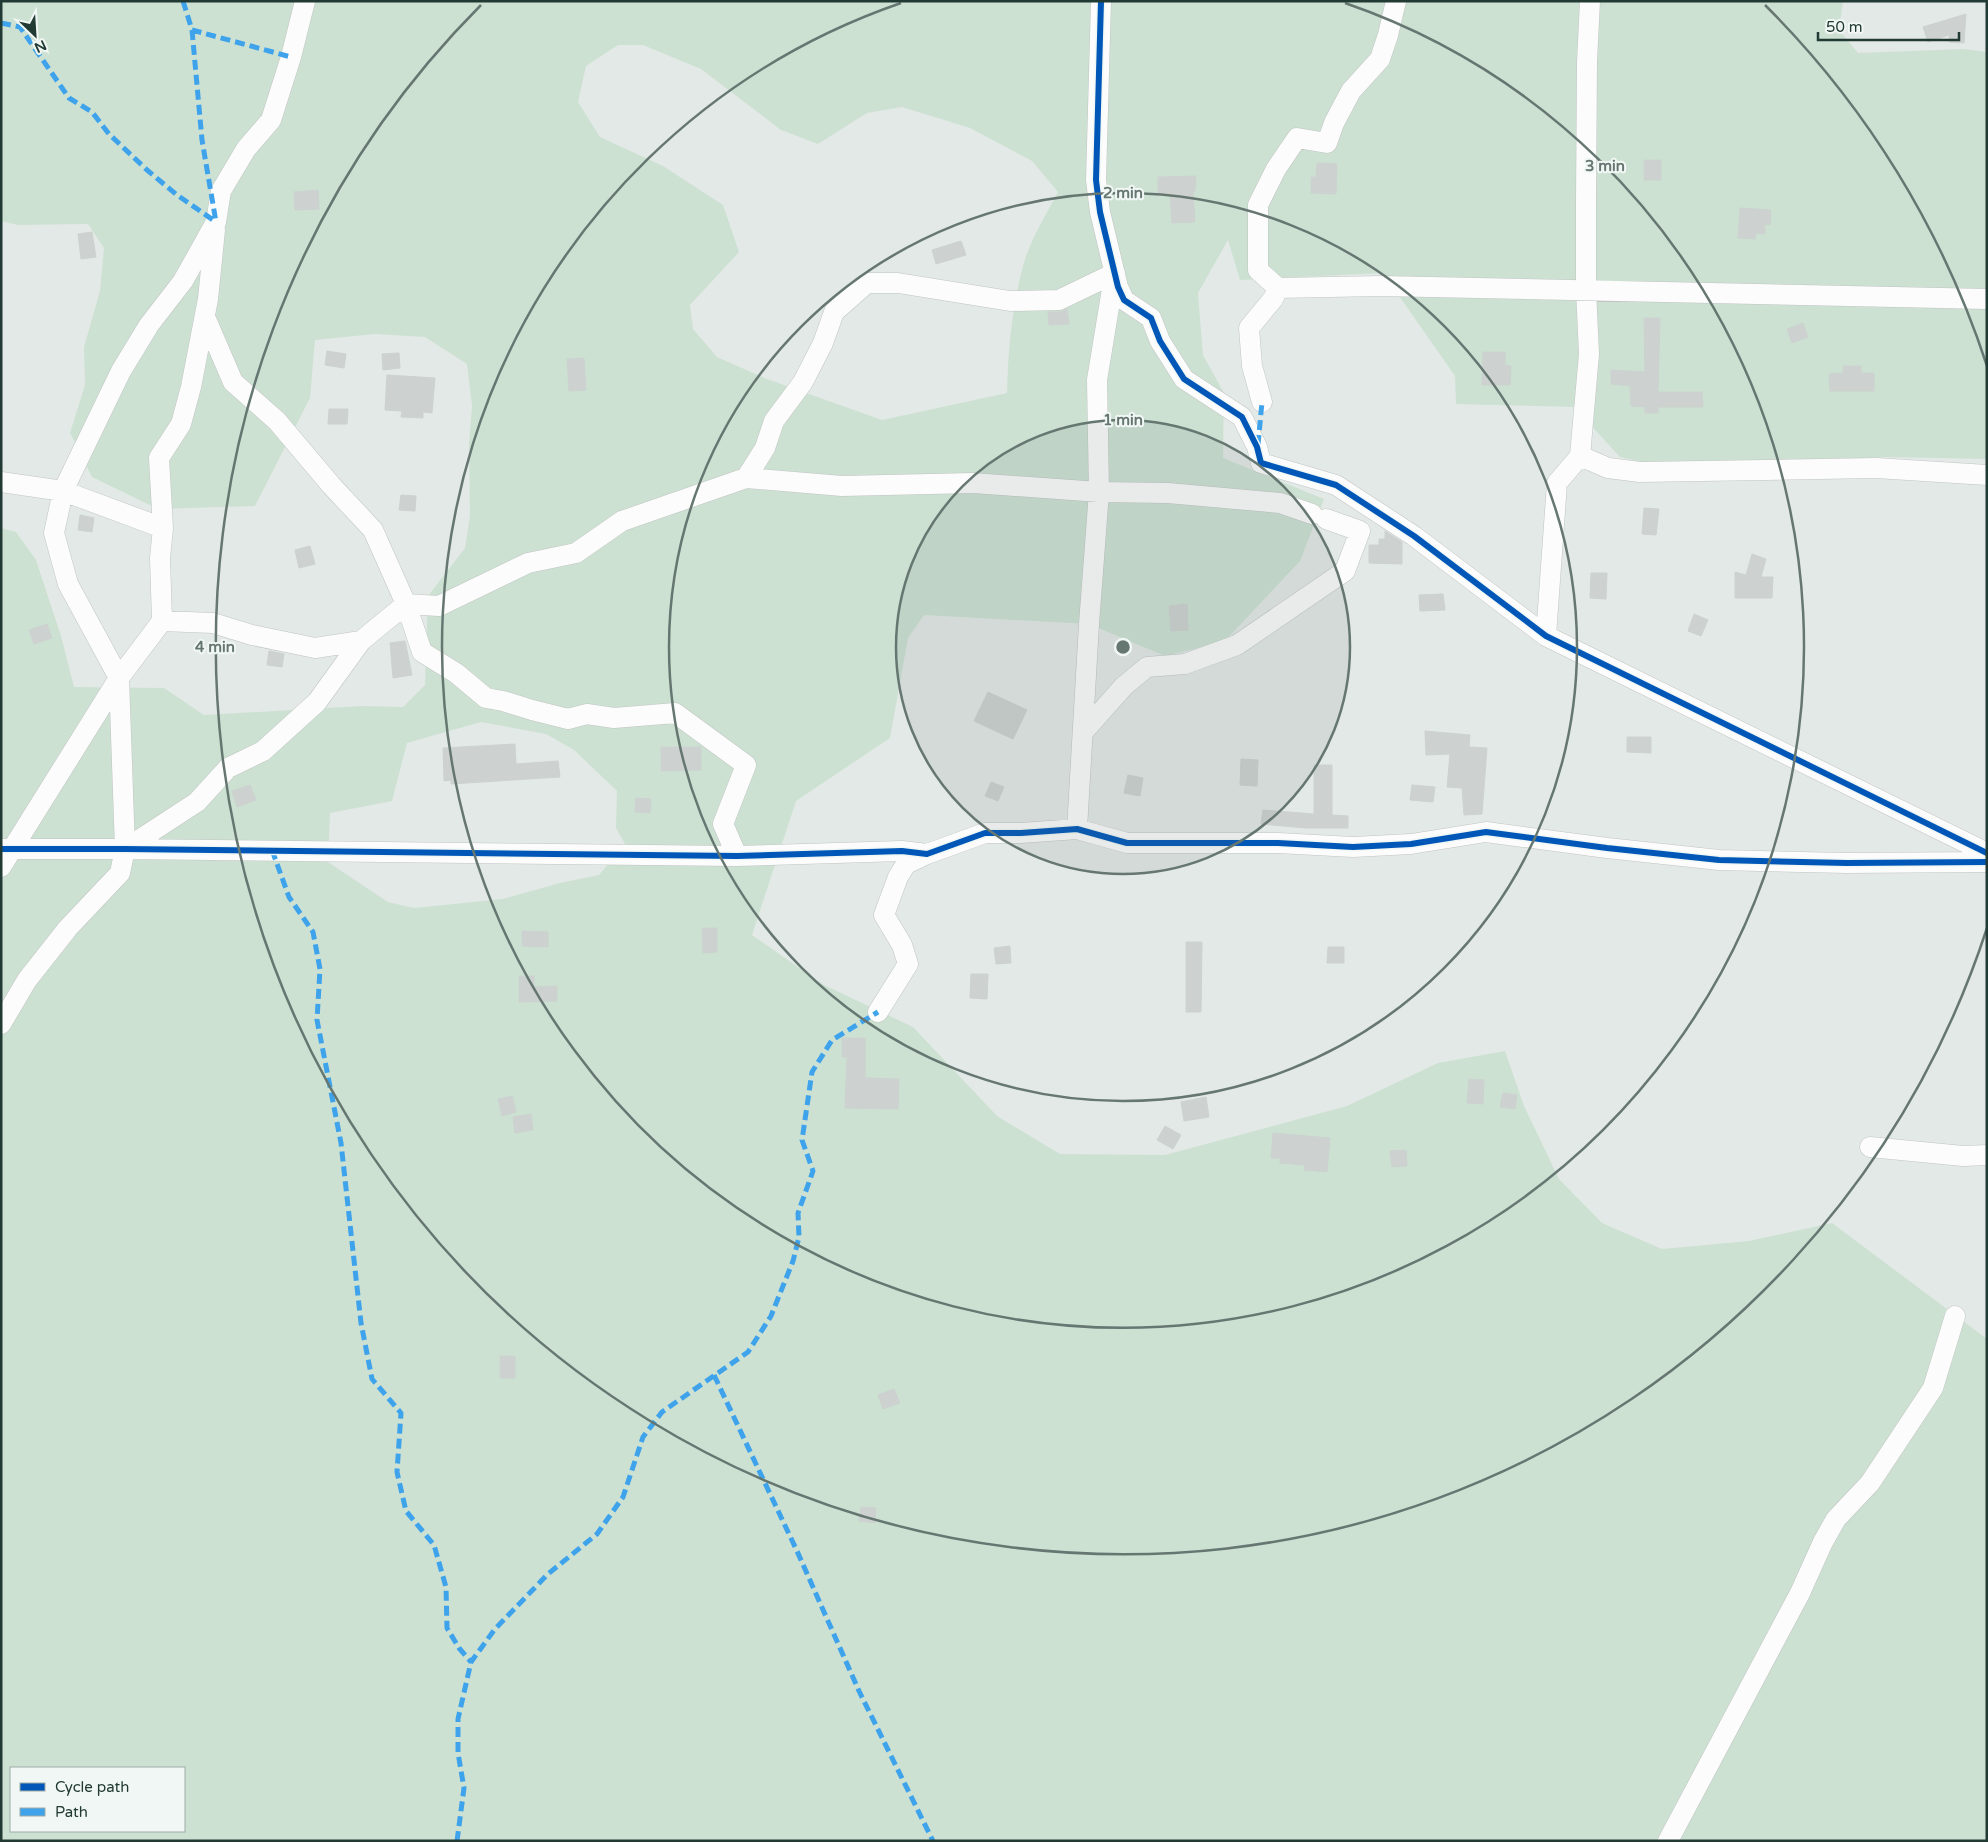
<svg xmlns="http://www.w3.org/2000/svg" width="1988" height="1842" viewBox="0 0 1988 1842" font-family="'Varela Round',sans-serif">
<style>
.green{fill:#cde1d3;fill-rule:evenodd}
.building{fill:#cdd2d0;stroke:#ccd2cf}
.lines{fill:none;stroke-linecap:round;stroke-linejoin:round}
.minor-casing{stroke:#c0c5c3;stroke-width:21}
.minor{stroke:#fbfcfb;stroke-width:20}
.quiet{stroke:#3ea3eb;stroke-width:5;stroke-dasharray:10 5;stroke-linecap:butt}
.cycleway-casing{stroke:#f1f7f4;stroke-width:9}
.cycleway{stroke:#0057b8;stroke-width:6}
.ring{fill:none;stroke:#667772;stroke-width:2.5}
.centre{fill:#667772;stroke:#f1f7f4;stroke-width:2.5}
.ring-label{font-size:15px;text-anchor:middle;font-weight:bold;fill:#667772;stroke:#f1f7f4;stroke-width:4;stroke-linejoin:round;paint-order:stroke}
</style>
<rect width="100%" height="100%" fill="#e3e9e6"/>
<path class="green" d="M 1,1 L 1843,1 L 1839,30 L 1858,53 L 1964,49 L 1987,52 L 1987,459 L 1887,457 L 1809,460 L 1669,468 L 1620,457 L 1574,407 L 1456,404 L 1455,376 L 1383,273 L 1240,280 L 1228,240 L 1198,293 L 1203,355 L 1224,393 L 1223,458 L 1324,499 L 1300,561 L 1224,642 L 1165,656 L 1089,624 L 924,615 L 908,638 L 890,738 L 796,801 L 752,935 L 824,985 L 913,1027 L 997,1116 L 1060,1154 L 1165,1155 L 1347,1106 L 1438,1063 L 1505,1051 L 1524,1106 L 1559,1179 L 1602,1223 L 1662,1249 L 1749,1241 L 1832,1223 L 1987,1339 L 1987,1841 L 1,1841 L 1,528 L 16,532 L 36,560 L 61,636 L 74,687 L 164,688 L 204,715 L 363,706 L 403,707 L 425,685 L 428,596 L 465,548 L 470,516 L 469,445 L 472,406 L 467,364 L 425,337 L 375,334 L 315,340 L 310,398 L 255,506 L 158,509 L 92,477 L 70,433 L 85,385 L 84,347 L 100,291 L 104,248 L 88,224 L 18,225 L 1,221 ZM 618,45 L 643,45 L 701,69 L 781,130 L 818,144 L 867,113 L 902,107 L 970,128 L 1032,161 L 1058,192 C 1046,215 1030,240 1023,266 C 1012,307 1008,350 1007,393 L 882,420 L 767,379 L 717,357 L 693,329 L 690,305 L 739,252 L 723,205 L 663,166 L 600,137 L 578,102 L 586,66 ZM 481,722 L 546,734 L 574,750 L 617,791 L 616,828 L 625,844 L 599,875 L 560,883 L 503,899 L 414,908 L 388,902 L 328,862 L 330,813 L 392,801 L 407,743 ZM 11,1768 L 184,1768 L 184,1831 L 11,1831 Z"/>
<path class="building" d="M 1966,14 L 1964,43 L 1949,42 L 1949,35 L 1928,42 L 1923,27 Z
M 1644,160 L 1661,160 L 1661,180 L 1644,180 Z
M 1317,163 L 1337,164 L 1336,194 L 1311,193 L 1311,177 L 1316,177 Z
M 1196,176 L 1195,191 L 1193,191 L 1195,222 L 1172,223 L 1170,194 L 1158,194 L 1158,177 Z
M 318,190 L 319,209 L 295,210 L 294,192 Z
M 1740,208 L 1771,210 L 1770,225 L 1765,224 L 1765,234 L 1756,233 L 1755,239 L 1738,238 Z
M 92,232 L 96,257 L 81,259 L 78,234 Z
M 961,241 L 966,255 L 936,264 L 932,250 Z
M 1067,309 L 1069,324 L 1049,325 L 1048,312 L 1060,312 Z
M 1644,318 L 1660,318 L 1658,392 L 1702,392 L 1703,407 L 1658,407 L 1658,413 L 1645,413 L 1645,407 L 1631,406 L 1630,386 L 1611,384 L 1611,370 L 1645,372 Z
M 1803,323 L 1808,337 L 1792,343 L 1787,329 Z
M 327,351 L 346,354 L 344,368 L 325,365 Z
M 1483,352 L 1505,352 L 1505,365 L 1511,366 L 1510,385 L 1482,385 Z
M 399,353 L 400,368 L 383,370 L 382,354 Z
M 584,358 L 586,390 L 569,391 L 567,359 Z
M 1843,366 L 1861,366 L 1861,373 L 1874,373 L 1874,391 L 1830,391 L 1829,374 L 1843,373 Z
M 387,375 L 435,378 L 432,413 L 423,412 L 423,418 L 401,417 L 402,411 L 385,410 Z
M 329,409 L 348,409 L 347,424 L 328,424 Z
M 401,495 L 416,496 L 415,511 L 399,510 Z
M 1644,508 L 1659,509 L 1656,535 L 1642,534 Z
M 80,515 L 94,518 L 92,532 L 78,530 Z
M 1385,531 L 1402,542 L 1402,564 L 1369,563 L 1369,545 L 1379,545 L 1379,539 L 1385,539 Z
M 310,546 L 315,564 L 299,568 L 295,550 Z
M 1752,554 L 1766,559 L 1761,577 L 1773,577 L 1772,598 L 1735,598 L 1735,572 L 1746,575 Z
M 1591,573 L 1607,573 L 1606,599 L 1590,598 Z
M 1443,594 L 1445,610 L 1420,611 L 1419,595 Z
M 1187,604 L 1188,630 L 1171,631 L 1169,606 Z
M 1694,614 L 1708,620 L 1701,636 L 1688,631 Z
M 47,624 L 52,638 L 34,644 L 29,630 Z
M 405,641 L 412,675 L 393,678 L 390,643 Z
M 269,651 L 284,654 L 282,667 L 267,665 Z
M 988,692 L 1027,710 L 1013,739 L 974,721 Z
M 1425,731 L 1470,735 L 1469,747 L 1487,748 L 1482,814 L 1464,815 L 1462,788 L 1447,787 L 1450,754 L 1426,755 Z
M 1627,737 L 1651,737 L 1651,753 L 1627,752 Z
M 515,744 L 516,764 L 558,761 L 560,777 L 451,784 L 451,780 L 444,781 L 443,748 Z
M 661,747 L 701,747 L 701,770 L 661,771 Z
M 1241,759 L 1258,760 L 1257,786 L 1240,785 Z
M 1314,765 L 1332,765 L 1332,815 L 1348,816 L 1348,828 L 1305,828 L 1261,824 L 1263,810 L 1314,814 Z
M 1128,775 L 1143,778 L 1140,796 L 1124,793 Z
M 991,782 L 1004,787 L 998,801 L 985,796 Z
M 250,785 L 256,800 L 237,807 L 232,791 Z
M 1412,785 L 1435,787 L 1433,802 L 1410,800 Z
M 636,798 L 651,799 L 650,813 L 635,812 Z
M 702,928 L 717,928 L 717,952 L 703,953 Z
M 522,931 L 548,932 L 548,947 L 522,946 Z
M 1186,942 L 1202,942 L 1201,1012 L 1186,1012 Z
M 1010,946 L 1011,963 L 996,964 L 994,948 Z
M 1328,947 L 1344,947 L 1344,963 L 1327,963 Z
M 971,974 L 988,974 L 987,999 L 970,998 Z
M 519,976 L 534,976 L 534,987 L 557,986 L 557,1001 L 519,1002 Z
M 842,1038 L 865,1038 L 865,1078 L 899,1079 L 898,1109 L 845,1108 L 847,1057 L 842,1057 Z
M 1469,1079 L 1484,1080 L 1483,1104 L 1467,1103 Z
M 1503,1093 L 1517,1095 L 1515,1109 L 1500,1107 Z
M 512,1096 L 516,1112 L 502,1116 L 498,1099 Z
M 1206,1097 L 1209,1117 L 1184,1121 L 1181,1102 Z
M 531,1114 L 533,1130 L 515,1133 L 513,1117 Z
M 1165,1126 L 1181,1135 L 1173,1149 L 1157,1140 Z
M 1273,1133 L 1330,1138 L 1327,1172 L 1304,1170 L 1305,1165 L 1280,1163 L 1280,1158 L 1271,1158 Z
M 1406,1150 L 1407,1166 L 1392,1167 L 1390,1151 Z
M 500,1356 L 515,1356 L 515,1378 L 500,1378 Z
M 894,1389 L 900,1403 L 883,1409 L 878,1395 Z
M 861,1507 L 876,1508 L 875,1523 L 859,1521 Z"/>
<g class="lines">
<g class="minor-casing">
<path id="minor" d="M 1101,1 L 1096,180 L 1100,212 L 1118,287 L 1124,300 L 1151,318 L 1160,341 L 1184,379 L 1242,417 L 1257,447 L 1261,463 L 1336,485 L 1414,536 L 1546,636 L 1987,853
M 1278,288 L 1381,286 L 1987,299
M 205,317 L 233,382 L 277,421 L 331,485 L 373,530 L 406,604 L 422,652 L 456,673 L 486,698 L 503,701 L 532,710 L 568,719 L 587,714 L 614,718 L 675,713 L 746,765 L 723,824 L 737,856
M 1262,402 L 1252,366 L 1249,328 L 1273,299 L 1278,288 L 1258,270 L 1258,205 L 1276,169 L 1297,138 L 1327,143 L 1334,123 L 1351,91 L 1380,59 L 1388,35 L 1396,1
M 1580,456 L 1608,468 L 1640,472 L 1876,468 L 1987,475
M 746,478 L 842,486 L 973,483 L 1099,492 L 1168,493 L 1280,503 L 1312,514
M 1,482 L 63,491 L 163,528
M 162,621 L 213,623 L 252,635 L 315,648 L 361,641
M 1546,636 L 1557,483 L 1580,456 L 1589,354 L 1586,290 L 1586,202 L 1587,62 L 1590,1
M 1084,731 L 1124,686 L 1147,667 L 1185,664 L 1237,645 L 1345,571 L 1360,531 L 1326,519
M 1077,829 L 1089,624 L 1099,492 L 1097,380 L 1114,277
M 1,849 L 125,849 L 737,856 L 902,851 L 927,854 L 985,833 L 1021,833 L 1077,829 L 1127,843 L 1278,843 L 1353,847 L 1411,844 L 1486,832 L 1607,848 L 1719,860 L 1847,863 L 1987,862
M 125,849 L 197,802 L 228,768 L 263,751 L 317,702 L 361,641 L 406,604 L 439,606 L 528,563 L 576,553 L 622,521 L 746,478 L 765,448 L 774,421 L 803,382 L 823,343 L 834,312 L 867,283 L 898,283 L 1010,301 L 1059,300 L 1115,273
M 1,867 L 119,678 L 68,584 L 54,533 L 63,491 L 121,371 L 149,325 L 183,281 L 216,222 L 221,191 L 246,149 L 271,120 L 291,57 L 305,1
M 878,1012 L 908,964 L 902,945 L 884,915 L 898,877 L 906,864 L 927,854
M 1,1024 L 27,980 L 68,928 L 120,873 L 125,849 L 119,678 L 162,621 L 160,558 L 163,528 L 159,458 L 181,424 L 191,387 L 208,299 L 215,230
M 1870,1147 L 1963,1156 L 1987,1155
M 1668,1841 L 1800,1593 L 1823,1542 L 1836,1519 L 1870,1483 L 1933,1388 L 1955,1316"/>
</g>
<use href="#minor" class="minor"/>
<path class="quiet" d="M 183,1 L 192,30 L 291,57
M 1,23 L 20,27 L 69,98 L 92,112 L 109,134 L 147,170 L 177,195 L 216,222
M 192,30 L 202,140 L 216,222
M 1258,445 L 1262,402
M 272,850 L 289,897 L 313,932 L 320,969 L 317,1020 L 341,1143 L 361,1323 L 372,1379 L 401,1413 L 397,1472 L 406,1511 L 434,1545 L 446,1587 L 447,1628 L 459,1648 L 471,1662
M 714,1375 L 797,1551 L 859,1691 L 933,1841
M 457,1841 L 464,1788 L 458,1753 L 458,1719 L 471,1662 L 495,1629 L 548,1574 L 597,1534 L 623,1497 L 643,1437 L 662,1412 L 748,1352 L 771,1316 L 793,1261 L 799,1237 L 798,1213 L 813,1171 L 802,1140 L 812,1072 L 832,1040 L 878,1012"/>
<g class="cycleway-casing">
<path id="cycleway" d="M 1101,1 L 1096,180 L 1100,212 L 1118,287 L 1124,300 L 1151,318 L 1160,341 L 1184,379 L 1242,417 L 1257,447 L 1261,463 L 1336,485 L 1414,536 L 1546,636 L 1987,853
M 1,849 L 125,849 L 737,856 L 902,851 L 927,854 L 985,833 L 1021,833 L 1077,829 L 1127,843 L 1278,843 L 1353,847 L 1411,844 L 1486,832 L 1607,848 L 1719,860 L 1847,863 L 1987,862"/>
</g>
<use href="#cycleway" class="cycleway"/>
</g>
<circle cx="1123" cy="647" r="227" fill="#667772" fill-opacity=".12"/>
<g class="ring">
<circle cx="1123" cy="647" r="227"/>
<circle cx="1123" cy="647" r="454"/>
<path d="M1345 3A681 681 0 1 1 901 3"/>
<path d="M1987 928A908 908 0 1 1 481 5M1765 5A908 908 0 0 1 1987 366"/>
</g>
<circle cx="1123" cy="647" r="8" class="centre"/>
<g class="ring-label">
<text x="1605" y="171">3 min</text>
<text x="1123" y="198">2 min</text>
<text x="1123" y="425">1 min</text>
<text x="215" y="652">4 min</text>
</g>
<rect width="1988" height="1842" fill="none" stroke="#223a34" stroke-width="5"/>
<rect x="10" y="1767" width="175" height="65" fill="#f1f7f4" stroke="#9eaba7"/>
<rect x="20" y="1783" width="25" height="8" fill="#0057b8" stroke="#9eaba7"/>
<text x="55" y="1792" font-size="15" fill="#223a34">Cycle path</text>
<rect x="20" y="1808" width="25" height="8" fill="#3ea3eb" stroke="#9eaba7"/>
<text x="55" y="1817" font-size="15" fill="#223a34">Path</text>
<g transform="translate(35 35) rotate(155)" stroke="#f1f7f4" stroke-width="4" paint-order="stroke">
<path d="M0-4L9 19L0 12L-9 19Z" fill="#223a34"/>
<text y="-8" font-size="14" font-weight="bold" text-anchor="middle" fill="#223a34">N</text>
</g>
<path d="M1818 32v8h141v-8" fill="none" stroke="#223a34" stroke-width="2.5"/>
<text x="1826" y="32" font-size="15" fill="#223a34" stroke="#f1f7f4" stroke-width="4" paint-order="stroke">50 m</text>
</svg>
